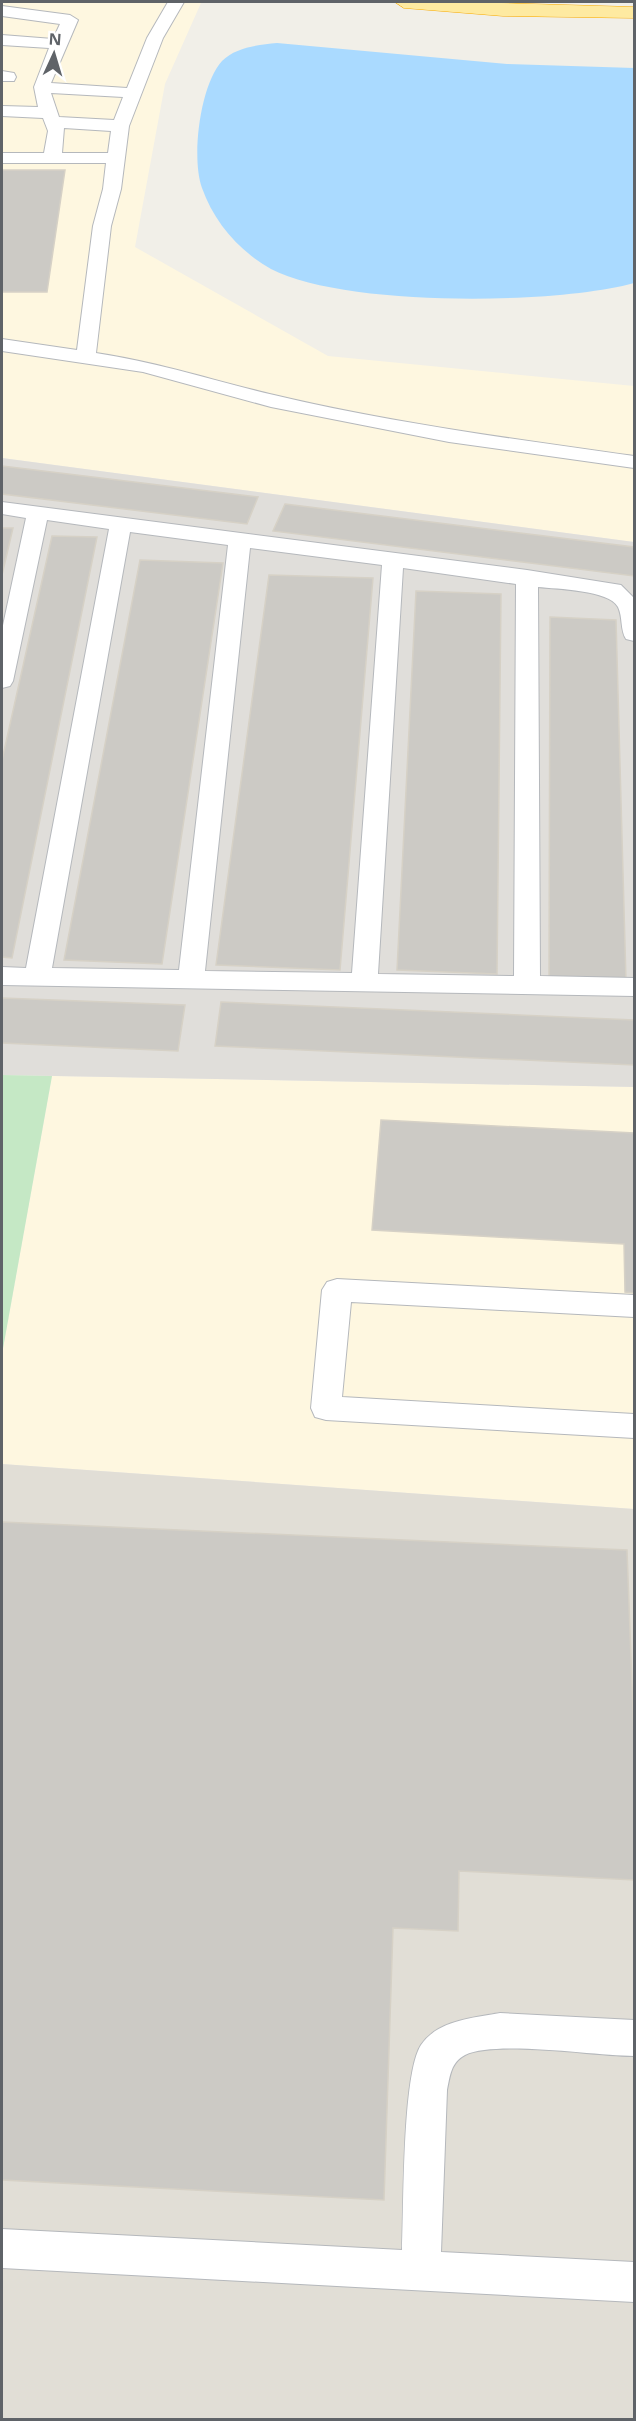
<svg xmlns="http://www.w3.org/2000/svg" width="636" height="2421" viewBox="0 0 636 2421" font-family="'Noto Sans',sans-serif">
<style>
.commercial{fill:#fef7e0}
.industrial{fill:#e0deda}
.education{fill:#e1ded6}
.green{fill:#c5e8c5}
.water{fill:#aadaff}
.building{fill:#cccac5;stroke:#d6d1c6;stroke-width:1.5}
.lines{fill:none;stroke-linecap:round;stroke-linejoin:round}
.service-casing{stroke:#b5b8bc;stroke-width:2}
.trunk-casing{stroke:#f9ab00;stroke-width:1}
.service{fill:#fff;fill-rule:evenodd}
.trunk{fill:#feeaa1;fill-rule:evenodd}
</style>
<rect width="100%" height="100%" fill="#f1efe8"/>
<path class="commercial" d="M 2,2 L 201,3 L 165,84 L 135,247 L 328,356 L 634,386 L 634,542 L 2,458 Z
M 52,1076 L 634,1087 L 634,1509 L 2,1464 L 2,1354 Z"/>
<path class="industrial" d="M 2,458 L 634,542 L 634,1087 L 2,1075 Z"/>
<path class="education" d="M 2,1464 L 634,1509 L 634,2419 L 2,2419 Z"/>
<path class="green" d="M 2,1075 L 52,1076 L 2,1354 Z"/>
<path class="water" d="M 277,43 L 507,64 L 634,68 L 634,283 C 555,305 344,307 271,269 C 239,251 214,222 202,188 C 191,158 200,85 222,61 C 236,47 258,45 277,43 Z"/>
<path class="building" d="M 2,170 L 65,170 L 47,292 L 2,292 Z
M 2,466 L 258,497 L 247,524 L 2,494 Z
M 285,504 L 634,547 L 634,576 L 273,531 Z
M 2,528 L 13,528 L 2,575 Z
M 52,536 L 97,537 L 12,958 L 2,957 L 2,760 Z
M 140,560 L 223,563 L 162,964 L 64,960 Z
M 269,575 L 373,578 L 340,970 L 216,965 Z
M 416,591 L 501,594 L 497,974 L 397,970 Z
M 550,617 L 616,620 L 626,981 L 549,977 Z
M 2,998 L 185,1005 L 178,1051 L 2,1043 Z
M 221,1002 L 634,1020 L 634,1065 L 215,1046 Z
M 381,1120 L 634,1133 L 634,1293 L 625,1292 L 624,1244 L 372,1230 Z
M 2,1522 L 627,1550 L 634,1739 L 634,1880 L 459,1871 L 458,1931 L 393,1928 L 384,2200 L 2,2180 Z"/>
<g class="lines">
<g class="service-casing">
<path id="service" d="M 168,2 L 184,2 L 163,38 L 129,126 L 121,189 L 111,226 L 96,353 C 157,362 214,381 274,395 C 392,423 513,439 634,456 L 634,468 L 449,442 L 271,407 L 143,372 L 2,351 L 2,339 L 77,350 L 93,226 L 103,189 L 106,163 L 2,163 L 2,153 L 44,153 L 48,131 L 43,118 L 2,116 L 2,106 L 38,107 L 34,87 L 49,48 L 2,45 L 2,35 L 53,39 L 60,24 L 2,16 L 2,6 L 70,15 L 78,20 L 51,83 L 127,88 L 147,38 ZM 51,93 L 123,97 L 114,120 L 59,117 ZM 64,128 L 111,131 L 108,153 L 62,153 Z
M 2,71 L 14,73 L 16,77 L 14,81 L 2,81 Z
M 2,502 L 527,570 L 621,585 L 634,598 L 634,641 L 626,639 C 620,630 623,617 618,607 C 609,590 557,589 538,587 L 540,976 L 634,978 L 634,996 L 2,985 L 2,967 L 26,968 L 109,529 L 47,520 L 13,681 L 10,686 L 2,688 L 2,630 L 26,518 L 2,514 ZM 130,532 L 228,545 L 179,970 L 52,968 ZM 250,548 L 382,565 L 352,973 L 205,971 ZM 403,568 L 516,584 L 514,976 L 378,974 Z
M 337,1279 L 634,1295 L 634,1317 L 351,1302 L 342,1397 L 634,1414 L 634,1438 L 326,1420 L 315,1417 L 311,1408 L 322,1290 L 327,1282 Z
M 500,2013 L 634,2020 L 634,2056 C 595,2056 497,2040 465,2055 C 451,2062 450,2076 447,2090 L 441,2252 L 634,2262 L 634,2302 L 2,2268 L 2,2229 L 402,2250 C 404,2209 402,2074 421,2045 C 438,2020 473,2018 500,2013 Z"/>
</g>
<g class="trunk-casing">
<path id="trunk" d="M 395,2 L 466,2 L 634,7 L 634,18 L 503,16 L 404,8 Z"/>
</g>
<use href="#service" class="service"/>
<use href="#trunk" class="trunk"/>
</g>
<rect width="636" height="2421" fill="none" stroke="#5f6368" stroke-width="6"/>
<g transform="translate(54 54) rotate(4)" stroke="#ffffff" stroke-width="4.5" paint-order="stroke">
<path d="M0-4.5L10 22L0 15L-10 22Z" fill="#5f6368"/>
<text y="-9" font-size="16" font-weight="bold" text-anchor="middle" fill="#5f6368">N</text>
</g>
</svg>
